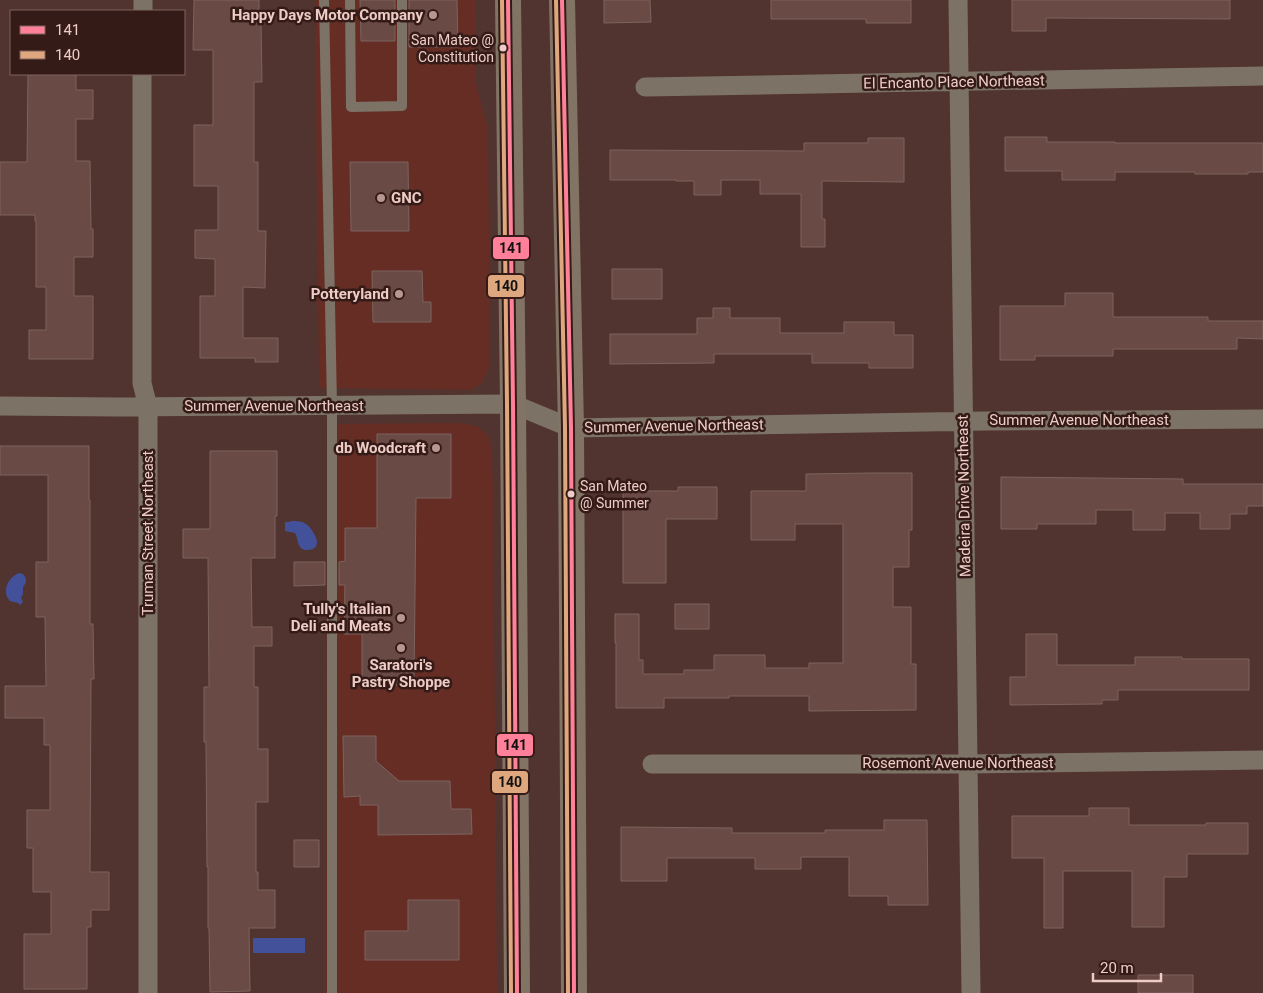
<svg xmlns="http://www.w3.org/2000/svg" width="1263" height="993" viewBox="0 0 1263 993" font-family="Roboto,sans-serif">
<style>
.built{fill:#662d25}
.water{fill:#425199}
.building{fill:#6a4a45;stroke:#7c635f}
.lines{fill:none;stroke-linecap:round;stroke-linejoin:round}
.lane{stroke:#7c7366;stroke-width:10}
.street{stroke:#7c7366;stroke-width:19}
.secondary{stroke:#817465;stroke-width:26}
.bus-1-casing{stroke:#341b17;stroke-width:8}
.bus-2-casing{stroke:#341b17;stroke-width:8}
.bus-1{stroke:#ff8098;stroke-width:4}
.bus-2{stroke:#dfa77e;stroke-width:4}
.poi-dot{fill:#b79790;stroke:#341b17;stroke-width:2}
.bus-dot{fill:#eeccc5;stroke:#341b17;stroke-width:2}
.labels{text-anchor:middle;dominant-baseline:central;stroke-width:5;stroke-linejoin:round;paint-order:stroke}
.bus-label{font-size:14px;fill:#eeccc5;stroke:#341b17;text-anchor:end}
.poi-label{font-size:15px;font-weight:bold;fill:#eeccc5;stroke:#341b17;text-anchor:end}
.street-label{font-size:15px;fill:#eeccc5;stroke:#341b17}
.line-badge{stroke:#341b17;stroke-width:2}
.pale-badge-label{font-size:14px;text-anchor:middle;font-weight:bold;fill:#111}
</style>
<rect width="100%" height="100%" fill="#51342f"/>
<path class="built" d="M 315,0 L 475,0 L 476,84 L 488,129 L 490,365 L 482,383 L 471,390 L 319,388 Z
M 457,423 L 477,426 L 488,436 L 492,451 L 493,491 L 497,993 L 326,993 L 327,424 Z"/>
<path class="water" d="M 291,521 C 297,521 302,521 306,524 C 314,530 325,549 308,550 C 304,550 304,550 301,548 C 297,544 298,538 295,533 L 285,531 L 285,522 L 289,522 Z
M 19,573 L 23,574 C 27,579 27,582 23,587 L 23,594 L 21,598 L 23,602 L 20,605 L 18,603 L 10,601 C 1,592 8,577 19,573 Z
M 253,938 L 305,938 L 305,953 L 253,953 Z"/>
<path class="building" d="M 194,0 L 259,0 L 259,22 L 261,22 L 262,82 L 254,82 L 254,162 L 258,162 L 258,231 L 266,231 L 265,288 L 243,287 L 243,338 L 278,338 L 278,362 L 255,362 L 255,358 L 200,358 L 200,296 L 215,296 L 215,259 L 195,258 L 195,230 L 218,230 L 218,186 L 194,186 L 194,125 L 213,125 L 213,50 L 193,50 Z
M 360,0 L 395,0 L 395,41 L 361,41 Z
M 409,0 L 457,0 L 458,47 L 409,47 Z
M 604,0 L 650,0 L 651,22 L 604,23 Z
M 771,0 L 911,0 L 911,23 L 866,23 L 866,19 L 771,19 Z
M 1012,0 L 1230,0 L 1230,19 L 1046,18 L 1046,31 L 1012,31 Z
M 28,74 L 76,74 L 76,90 L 93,90 L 93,119 L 76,119 L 76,161 L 90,161 L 91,229 L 93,229 L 93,257 L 74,257 L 74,296 L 93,296 L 93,359 L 29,359 L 29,330 L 46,330 L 46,287 L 36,287 L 36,221 L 35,221 L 35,215 L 0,215 L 0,162 L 27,162 Z
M 1005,137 L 1047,137 L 1047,142 L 1115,142 L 1115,143 L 1263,143 L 1263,172 L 1248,172 L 1248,174 L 1195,174 L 1195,172 L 1115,172 L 1115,180 L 1062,180 L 1062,171 L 1005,171 Z
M 868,138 L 904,138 L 904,182 L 822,181 L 822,219 L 825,219 L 825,247 L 801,247 L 801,194 L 760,194 L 760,180 L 721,180 L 721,195 L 694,195 L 694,181 L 676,181 L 676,180 L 610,180 L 610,150 L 804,151 L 804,143 L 868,143 Z
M 350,162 L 408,162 L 409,231 L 351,231 Z
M 612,269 L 662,269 L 662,299 L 612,299 Z
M 372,271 L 422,271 L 423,302 L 431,302 L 431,322 L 373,322 Z
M 1065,293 L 1113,293 L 1113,317 L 1208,317 L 1208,321 L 1263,321 L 1263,339 L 1237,338 L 1237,349 L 1113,349 L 1113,356 L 1035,356 L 1035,360 L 1000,360 L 1000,306 L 1065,306 Z
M 713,308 L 730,308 L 730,318 L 780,318 L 780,333 L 844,333 L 844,322 L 894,322 L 894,335 L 913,335 L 913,368 L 869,368 L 869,363 L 812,363 L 812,354 L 714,354 L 714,363 L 610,364 L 610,334 L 697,334 L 697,318 L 713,318 Z
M 377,434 L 451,434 L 451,498 L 416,498 L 414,685 L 362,685 L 362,634 L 344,634 L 345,585 L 339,585 L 339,562 L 345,561 L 345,528 L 377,528 Z
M 0,446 L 89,446 L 89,500 L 90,500 L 90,624 L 93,624 L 94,679 L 91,679 L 90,872 L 109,872 L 109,910 L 91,910 L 91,927 L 87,927 L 87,989 L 24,989 L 24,934 L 51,934 L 51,892 L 33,892 L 33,848 L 27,848 L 27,810 L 50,810 L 50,745 L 44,745 L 44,718 L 5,718 L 5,686 L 46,686 L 45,617 L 36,617 L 36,562 L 48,562 L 48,475 L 0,475 Z
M 210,451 L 277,451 L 277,516 L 275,516 L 275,558 L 251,558 L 252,627 L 272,627 L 272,646 L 254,646 L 254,687 L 258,687 L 258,749 L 268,749 L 268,802 L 256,802 L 256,872 L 258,872 L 258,890 L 275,890 L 275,928 L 249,928 L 250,991 L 210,992 L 209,928 L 208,928 L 208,867 L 207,867 L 206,742 L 204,742 L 204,687 L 209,687 L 208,558 L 183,558 L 183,529 L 210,529 Z
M 871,473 L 912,473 L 912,530 L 909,530 L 909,567 L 893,567 L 893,607 L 911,607 L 911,664 L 916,664 L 916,710 L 809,711 L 809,696 L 729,696 L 729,698 L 664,698 L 664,708 L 616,708 L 616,643 L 615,643 L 615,614 L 639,614 L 639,660 L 643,660 L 643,674 L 684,674 L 684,670 L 714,670 L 714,655 L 765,655 L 765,668 L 809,668 L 809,663 L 843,663 L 843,524 L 795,524 L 795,540 L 751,540 L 751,491 L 806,491 L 806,474 Z
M 1001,477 L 1183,479 L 1183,484 L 1263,484 L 1263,506 L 1247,506 L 1247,514 L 1230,514 L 1230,529 L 1200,529 L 1200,513 L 1165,513 L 1165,530 L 1133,530 L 1133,510 L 1096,510 L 1096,524 L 1037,524 L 1037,529 L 1001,529 Z
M 678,487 L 717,487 L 717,519 L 666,519 L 666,583 L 623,583 L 623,491 L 678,491 Z
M 294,562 L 325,562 L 325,585 L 294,586 Z
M 675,604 L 709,604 L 709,629 L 675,629 Z
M 1026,634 L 1057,634 L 1057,665 L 1135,665 L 1135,657 L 1182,657 L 1182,659 L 1249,659 L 1249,690 L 1118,690 L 1118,700 L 1102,700 L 1102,704 L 1010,705 L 1010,677 L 1026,677 Z
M 343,736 L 376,736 L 376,761 L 399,781 L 450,781 L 451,809 L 471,809 L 472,834 L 378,835 L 378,805 L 360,805 L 360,796 L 344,797 Z
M 1089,808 L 1129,808 L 1129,825 L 1206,825 L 1206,823 L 1248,823 L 1248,854 L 1187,854 L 1187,877 L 1164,877 L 1164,927 L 1132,927 L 1132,871 L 1063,871 L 1063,928 L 1044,928 L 1044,858 L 1012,858 L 1012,816 L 1089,816 Z
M 884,820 L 927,820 L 928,905 L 888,905 L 888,896 L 849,896 L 849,857 L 801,857 L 801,869 L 755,869 L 755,858 L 667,858 L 667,881 L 621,881 L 621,827 L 732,828 L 732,833 L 825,833 L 825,830 L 884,830 Z
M 294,840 L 319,840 L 319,867 L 294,867 Z
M 408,900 L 459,900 L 459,960 L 365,960 L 365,931 L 408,931 Z
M 1138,975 L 1193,975 L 1193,993 L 1138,993 Z"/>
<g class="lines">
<path class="lane" d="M 324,0 L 332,405 L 332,993
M 350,0 L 351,107 L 402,106 L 402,0"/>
<path class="street" d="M 958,0 L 971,993
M 143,11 L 143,0
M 142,74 L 142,383 L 148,407 L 148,993
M 645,87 L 1263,76
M 0,406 L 117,407 L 513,404 L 571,428 L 984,421 L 1263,419
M 652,764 L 968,764 L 1263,760"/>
<path class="secondary" d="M 508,0 L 513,404 L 517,993
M 562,0 L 571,428 L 574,993"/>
<g class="bus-1-casing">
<path id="bus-1" d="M 508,0 L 513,404 L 517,993
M 562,0 L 571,428 L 574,993"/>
</g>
<g class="bus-2-casing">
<path id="bus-2" d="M 502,0 L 507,404 L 511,993
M 556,0 L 565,428 L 568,993"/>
</g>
<use href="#bus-1" class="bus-1"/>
<use href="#bus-2" class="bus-2"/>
</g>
<g class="poi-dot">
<circle cx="433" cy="15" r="5"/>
<circle cx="381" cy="198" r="5"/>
<circle cx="399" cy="294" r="5"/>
<circle cx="436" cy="448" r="5"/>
<circle cx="401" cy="618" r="5"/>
<circle cx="401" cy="648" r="5"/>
</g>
<g class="bus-dot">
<circle cx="503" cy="48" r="4.5"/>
<circle cx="571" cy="494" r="4.5"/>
</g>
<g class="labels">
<g class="bus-label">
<text x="494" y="40">San Mateo @<tspan x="494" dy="17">Constitution</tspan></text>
<text x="580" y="486" text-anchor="start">San Mateo<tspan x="580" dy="17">@ Summer</tspan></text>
</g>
<g class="poi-label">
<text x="423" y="15">Happy Days Motor Company</text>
<text x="391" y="198" text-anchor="start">GNC</text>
<text x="389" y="294">Potteryland</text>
<text x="426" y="448">db Woodcraft</text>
<text x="391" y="609">Tully's Italian<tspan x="391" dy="17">Deli and Meats</tspan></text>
<text x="401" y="665" text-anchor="middle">Saratori's<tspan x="401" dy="17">Pastry Shoppe</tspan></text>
</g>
<g class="street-label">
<text transform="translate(954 82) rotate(-1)">El Encanto Place Northeast</text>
<text x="274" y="406">Summer Avenue Northeast</text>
<text x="1079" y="420">Summer Avenue Northeast</text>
<text transform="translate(674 426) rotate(-1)">Summer Avenue Northeast</text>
<text transform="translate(964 496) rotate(-91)">Madeira Drive Northeast</text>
<text transform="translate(148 533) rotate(-90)">Truman Street Northeast</text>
<text x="958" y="763">Rosemont Avenue Northeast</text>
</g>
</g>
<g class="line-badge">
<rect x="492" y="236" width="38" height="24" rx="5" fill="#ff8098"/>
<rect x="487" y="274" width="38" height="24" rx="5" fill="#dfa77e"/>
<rect x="496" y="733" width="38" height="24" rx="5" fill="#ff8098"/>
<rect x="491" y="770" width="38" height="24" rx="5" fill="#dfa77e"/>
</g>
<g class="pale-badge-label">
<text x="511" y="253">141</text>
<text x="506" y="291">140</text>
<text x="515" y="750">141</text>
<text x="510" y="787">140</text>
</g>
<rect x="10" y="10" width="175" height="65" fill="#341b17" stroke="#7e625d"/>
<rect x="20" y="26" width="25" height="8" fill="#ff8098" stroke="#7e625d"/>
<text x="55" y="35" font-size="15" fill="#eeccc5">141</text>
<rect x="20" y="51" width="25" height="8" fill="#dfa77e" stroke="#7e625d"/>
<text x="55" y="60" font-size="15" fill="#eeccc5">140</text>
<path d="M1093 973v8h68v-8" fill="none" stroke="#eeccc5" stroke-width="2.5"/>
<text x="1100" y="973" font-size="15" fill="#eeccc5" stroke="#341b17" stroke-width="4" paint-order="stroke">20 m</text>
</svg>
